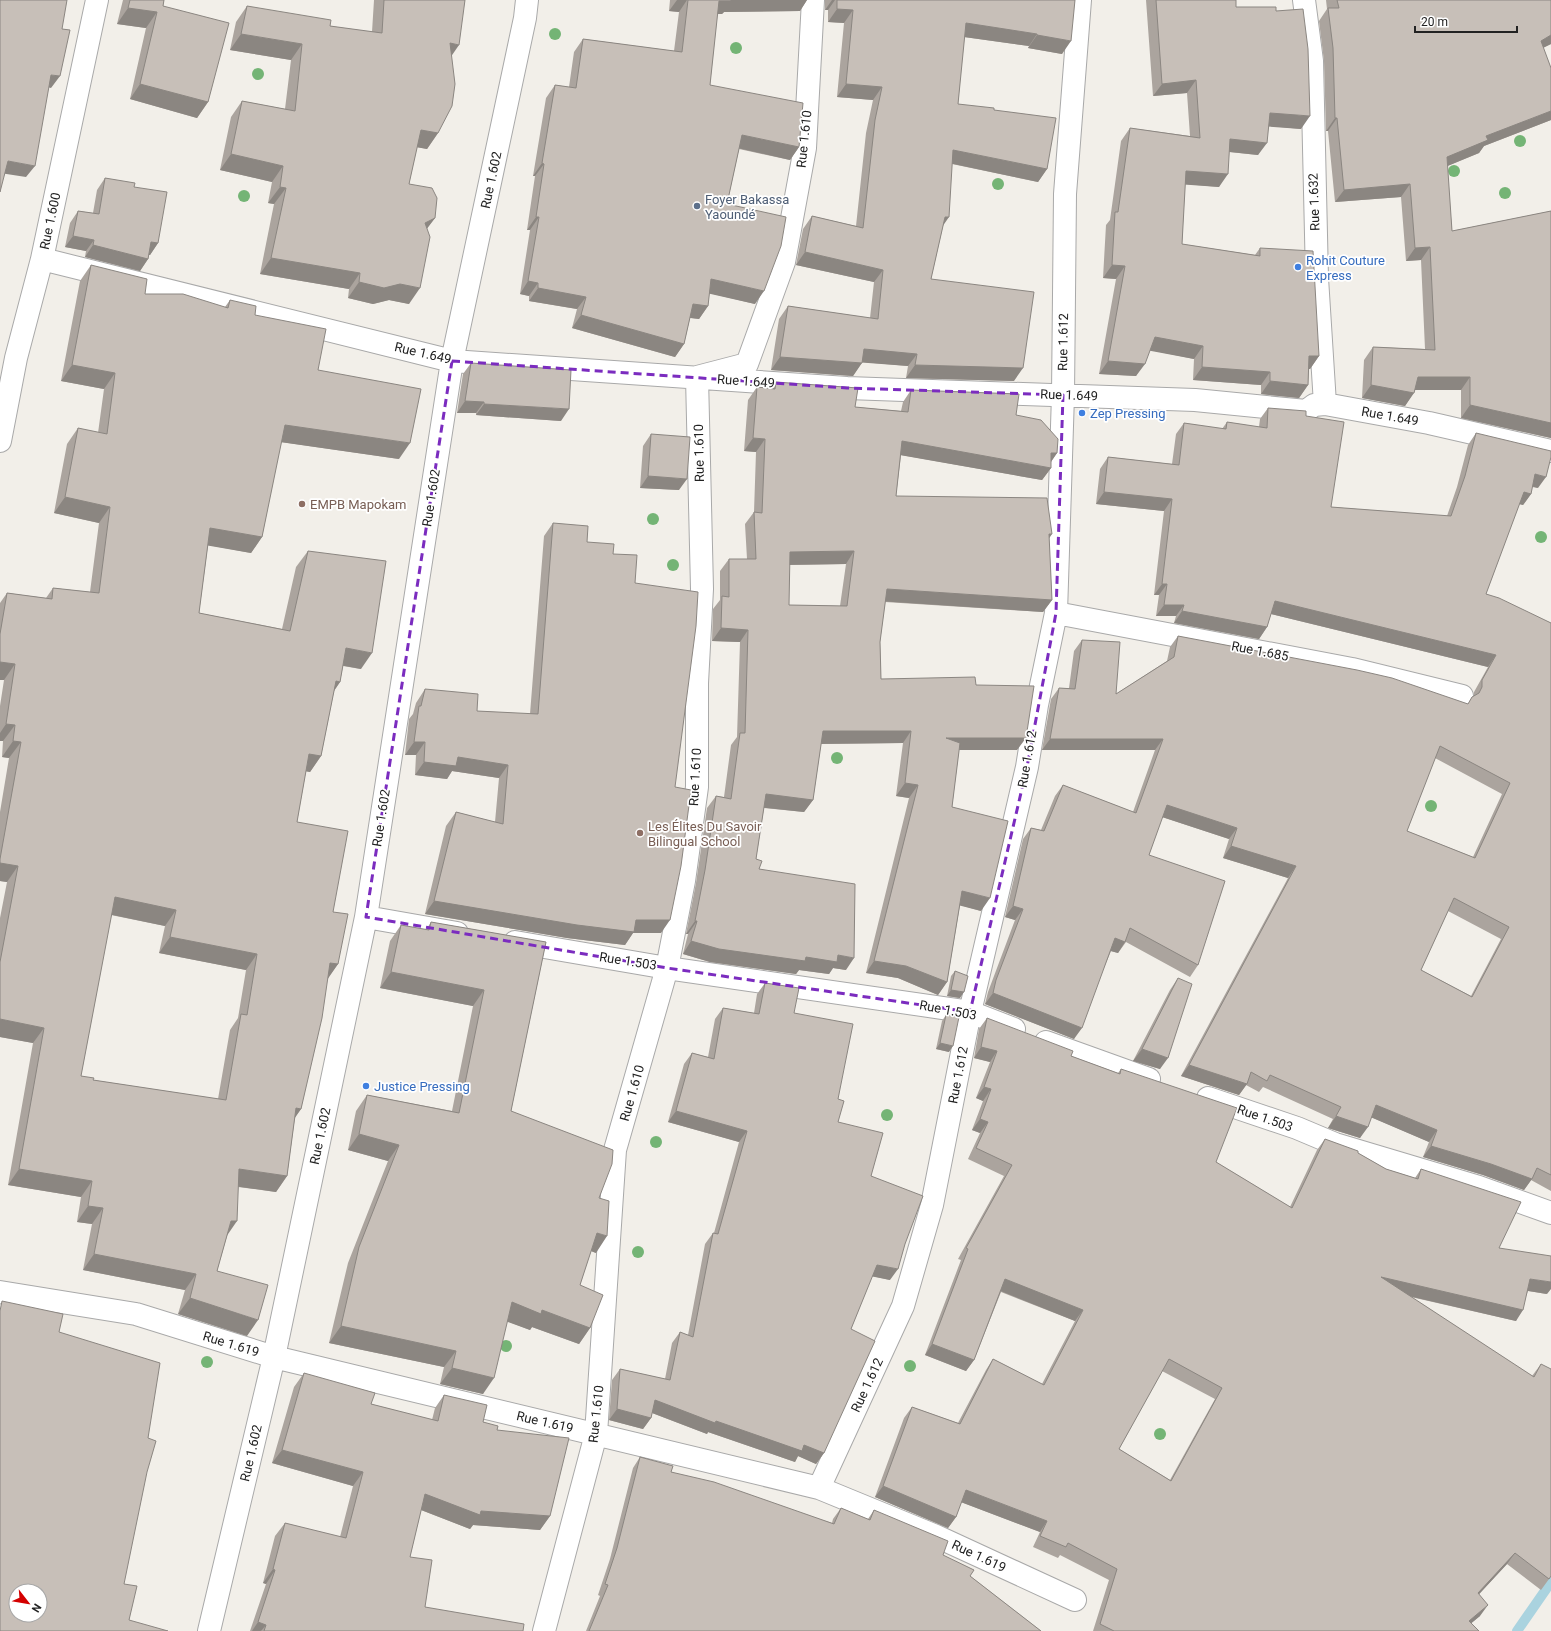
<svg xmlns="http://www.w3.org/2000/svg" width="1551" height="1631" viewBox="0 0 1551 1631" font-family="Roboto,sans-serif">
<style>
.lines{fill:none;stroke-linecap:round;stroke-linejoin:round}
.stream{stroke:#aad3df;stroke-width:10}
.street-casing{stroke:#a9a9a9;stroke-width:24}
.street{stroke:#fff;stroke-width:22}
.tree{fill:#74b475}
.wall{fill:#aba49e;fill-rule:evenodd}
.shaded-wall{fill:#8b8681}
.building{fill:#c7bfb8;stroke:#8b8681;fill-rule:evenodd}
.marked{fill:none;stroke:#7b2cbf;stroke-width:3;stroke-dasharray:8 5;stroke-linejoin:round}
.service-dot{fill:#5c6f8a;stroke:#fff;stroke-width:1.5}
.shop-dot{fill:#3f7fe0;stroke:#fff;stroke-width:1.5}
.education-dot{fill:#8d6e63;stroke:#fff;stroke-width:1.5}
.labels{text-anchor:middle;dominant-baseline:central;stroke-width:3.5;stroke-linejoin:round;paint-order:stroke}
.street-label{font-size:13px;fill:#222;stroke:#fff}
.service-label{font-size:13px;fill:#4e5e75;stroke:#fff;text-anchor:start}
.shop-label{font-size:13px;fill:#366cbe;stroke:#fff;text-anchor:start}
.education-label{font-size:13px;fill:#785e54;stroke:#fff;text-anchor:start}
</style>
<rect width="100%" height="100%" fill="#f2efe9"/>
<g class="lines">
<path class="stream" d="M 1517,1631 L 1551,1582"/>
<g class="street-casing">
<path id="street" d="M 1304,0 L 1312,61 L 1317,278 L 1325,404
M 42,259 L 452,361 L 847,388 L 1195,400 L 1306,411 L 1314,405 L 1325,404 L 1429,423 L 1551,451
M 0,441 L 16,358 L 42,259 L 97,0
M 1056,613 L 1352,669 L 1462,696
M 366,917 L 457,933
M 515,942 L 667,968 L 970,1012 L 1014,1029
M 1046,1042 L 1149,1079
M 1208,1098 L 1297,1128 L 1335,1144 L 1479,1187 L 1551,1213
M 0,1292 L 136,1314 L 274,1357 L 819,1488 L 936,1536 L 1075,1600
M 819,1488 L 903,1306 L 932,1205 L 970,1012 L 1027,767 L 1037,705 L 1056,613 L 1063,395 L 1065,194 L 1080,0
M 209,1631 L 274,1357 L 366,917 L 452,361 L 525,18 L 527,0
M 544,1631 L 596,1434 L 615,1150 L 667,968 L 684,881 L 697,787 L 697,683 L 702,589 L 697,377 L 747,364 L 784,262 L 805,148 L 813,0"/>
</g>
<use href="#street" class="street"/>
</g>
<g class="tree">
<circle cx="555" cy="34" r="6"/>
<circle cx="736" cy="48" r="6"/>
<circle cx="258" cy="74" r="6"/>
<circle cx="1520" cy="141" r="6"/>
<circle cx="1454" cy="171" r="6"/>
<circle cx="998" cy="184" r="6"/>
<circle cx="1505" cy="193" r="6"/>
<circle cx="244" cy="196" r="6"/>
<circle cx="653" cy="519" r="6"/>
<circle cx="1541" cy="537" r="6"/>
<circle cx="673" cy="565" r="6"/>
<circle cx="837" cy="758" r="6"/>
<circle cx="1431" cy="806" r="6"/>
<circle cx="887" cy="1115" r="6"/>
<circle cx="656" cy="1142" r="6"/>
<circle cx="638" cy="1252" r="6"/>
<circle cx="506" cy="1346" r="6"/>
<circle cx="207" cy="1362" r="6"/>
<circle cx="910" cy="1366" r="6"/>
<circle cx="1160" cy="1434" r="6"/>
</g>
<path class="wall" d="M 123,0 L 164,0 L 163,6 L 208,102 L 197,118 L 130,99 L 146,28 L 117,24 Z
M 374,0 L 465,0 L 451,55 L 438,133 L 427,149 L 417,147 L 409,184 L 435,218 L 427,228 L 409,304 L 389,300 L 373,304 L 348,298 L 349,289 L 260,274 L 274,204 L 268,203 L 272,182 L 220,170 L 231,117 L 242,101 L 285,109 L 291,60 L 230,50 L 236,22 L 247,6 L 330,26 L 372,32 Z
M 670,0 L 807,0 L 800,11 L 724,12 L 722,14 L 717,14 L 710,85 L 799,147 L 790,160 L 739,149 L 727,204 L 755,304 L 709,293 L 708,306 L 699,319 L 690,318 L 684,344 L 675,357 L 572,328 L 577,309 L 529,301 L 529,296 L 520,294 L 530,230 L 527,230 L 535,176 L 533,176 L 546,98 L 555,85 L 569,87 L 574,52 L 583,39 L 674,51 L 679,12 L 669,11 Z
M 825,0 L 1075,0 L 1062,54 L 1028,48 L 1029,46 L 964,37 L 958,104 L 994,110 L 1047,169 L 1038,182 L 952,164 L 943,226 L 931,279 L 1014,381 L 906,378 L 908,366 L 862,362 L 853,376 L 771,370 L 779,319 L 788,306 L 870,318 L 874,282 L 796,265 L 803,229 L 812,216 L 856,226 L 866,133 L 873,100 L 837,97 L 844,23 L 828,22 L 828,10 L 825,10 Z
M 1146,0 L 1236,0 L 1236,7 L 1276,11 L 1301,129 L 1269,126 L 1258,155 L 1229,152 L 1219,187 L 1185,184 L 1182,244 L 1255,255 L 1260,248 L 1319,356 L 1310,369 L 1309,369 L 1308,385 L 1299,398 L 1261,394 L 1261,385 L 1193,380 L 1194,359 L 1150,350 L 1136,376 L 1099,374 L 1116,279 L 1103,278 L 1106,225 L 1110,220 L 1121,141 L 1130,128 L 1190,136 L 1187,93 L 1153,96 Z
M 1326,0 L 1551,0 L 1551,44 L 1543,48 L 1551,68 L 1551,120 L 1484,146 L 1479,153 L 1447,166 L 1452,231 L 1551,211 L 1551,438 L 1461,418 L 1461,390 L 1415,390 L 1405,406 L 1362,398 L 1364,360 L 1373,347 L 1425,349 L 1421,260 L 1406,261 L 1401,197 L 1335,202 L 1328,131 L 1326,131 L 1324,61 L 1319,21 L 1327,9 Z
M 105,178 L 134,187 L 158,243 L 150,255 L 149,255 L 148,259 L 140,271 L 85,257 L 86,251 L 65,247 L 70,223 L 78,211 L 93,213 L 97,190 Z
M 91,265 L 145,294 L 225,307 L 230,300 L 255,315 L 318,370 L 399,459 L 281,442 L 262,537 L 251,553 L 208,545 L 199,613 L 282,629 L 296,567 L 308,551 L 361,669 L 343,666 L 340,682 L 334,691 L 321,756 L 310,772 L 306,771 L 297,822 L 333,912 L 338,964 L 327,979 L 301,1109 L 295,1117 L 287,1176 L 276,1192 L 238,1187 L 227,1236 L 217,1271 L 247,1336 L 178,1314 L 185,1290 L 83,1270 L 92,1224 L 77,1222 L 81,1197 L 8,1185 L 33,1043 L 0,1037 L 0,918 L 7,882 L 0,881 L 0,812 L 9,758 L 2,757 L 3,741 L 0,741 L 0,706 L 4,680 L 0,680 L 0,603 L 7,593 L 46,598 L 53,588 L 90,592 L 99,523 L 54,513 L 67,444 L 78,428 L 98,433 L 104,389 L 61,381 L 80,281 ZM 111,915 L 165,926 L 159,953 L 246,970 L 238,1018 L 230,1030 L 218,1099 L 93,1080 L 81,1076 Z
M 471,363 L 561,421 L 476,415 L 476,413 L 457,413 L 463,374 Z
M 776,382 L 855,407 L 901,411 L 903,402 L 911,390 L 1016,415 L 1057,453 L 1051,462 L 1051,468 L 1042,480 L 901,455 L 896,496 L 1049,538 L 1052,600 L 1043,612 L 885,602 L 880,642 L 881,679 L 976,685 L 1017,750 L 959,750 L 952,807 L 981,911 L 960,905 L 947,982 L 938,995 L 898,978 L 866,973 L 909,798 L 896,796 L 903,743 L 821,744 L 813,800 L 804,812 L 764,808 L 756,859 L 759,869 L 846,970 L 833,968 L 829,974 L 799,970 L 796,974 L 710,962 L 683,954 L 688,934 L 686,934 L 696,883 L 707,808 L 716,796 L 724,797 L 731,745 L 737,737 L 740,642 L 712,641 L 713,609 L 720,600 L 720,571 L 729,559 L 747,559 L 745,524 L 754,512 L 756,452 L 744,451 L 748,400 L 757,387 L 772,389 ZM 846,564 L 840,606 L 789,605 L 789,565 Z
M 1268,408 L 1306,416 L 1331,507 L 1447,516 L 1457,487 L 1468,445 L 1476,433 L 1538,488 L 1532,487 L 1531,494 L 1523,505 L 1519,504 L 1486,594 L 1551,623 L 1551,1191 L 1531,1180 L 1524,1190 L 1483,1175 L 1423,1157 L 1429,1142 L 1371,1117 L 1360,1138 L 1328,1128 L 1333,1119 L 1263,1087 L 1259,1092 L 1246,1085 L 1239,1095 L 1181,1076 L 1288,878 L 1223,858 L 1229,839 L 1162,817 L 1149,855 L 1198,965 L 1190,977 L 1126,942 L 1118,953 L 1111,951 L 1074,1039 L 985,1004 L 988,992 L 1015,920 L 1005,917 L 1023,839 L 1031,828 L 1041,830 L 1055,796 L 1063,785 L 1133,812 L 1155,750 L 1042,750 L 1051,699 L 1059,688 L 1069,688 L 1074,651 L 1082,640 L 1116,694 L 1167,661 L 1170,647 L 1178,636 L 1468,704 L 1472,697 L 1474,696 L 1474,692 L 1488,667 L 1271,614 L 1267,627 L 1259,639 L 1174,623 L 1176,616 L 1156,616 L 1159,595 L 1154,595 L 1164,511 L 1096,504 L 1100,469 L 1108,457 L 1172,464 L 1176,434 L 1184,423 L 1222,429 L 1227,422 L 1259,427 L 1260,419 ZM 1435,758 L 1502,794 L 1473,857 L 1407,831 ZM 1448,911 L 1501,939 L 1471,996 L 1421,970 Z
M 651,434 L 679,490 L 640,488 L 643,446 Z
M 553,523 L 587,542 L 613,554 L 635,583 L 675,787 L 661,933 L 633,933 L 625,945 L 567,938 L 425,914 L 446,826 L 456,812 L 495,822 L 499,778 L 452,771 L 447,779 L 415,775 L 416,755 L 405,755 L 409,719 L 413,714 L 416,703 L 425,689 L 477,711 L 530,714 L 544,536 Z
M 431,922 L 546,942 L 511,1111 L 599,1198 L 596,1253 L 591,1251 L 580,1285 L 590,1328 L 579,1344 L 532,1327 L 530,1330 L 507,1321 L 483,1394 L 440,1384 L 444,1367 L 329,1343 L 348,1263 L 388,1161 L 348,1150 L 356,1111 L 367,1095 L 452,1111 L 473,1006 L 380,988 L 390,941 L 401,925 L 426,930 Z
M 955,971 L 960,998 L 947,996 L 951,976 Z
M 1178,978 L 1160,1069 L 1133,1061 L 1170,990 Z
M 765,983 L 794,1013 L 838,1099 L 838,1122 L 871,1176 L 890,1280 L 872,1276 L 851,1329 L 824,1453 L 816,1464 L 798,1456 L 795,1462 L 708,1432 L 707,1434 L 652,1413 L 651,1418 L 643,1429 L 609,1420 L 612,1380 L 620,1369 L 665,1379 L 672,1343 L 680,1332 L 688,1335 L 705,1244 L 713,1233 L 714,1233 L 739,1142 L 668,1122 L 684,1064 L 692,1053 L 708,1057 L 715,1019 L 723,1008 L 754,1013 L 757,994 Z
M 946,1015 L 949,1052 L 936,1049 L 942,1021 Z
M 987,1018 L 1071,1056 L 1118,1073 L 1121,1069 L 1216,1162 L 1290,1207 L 1317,1150 L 1325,1139 L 1358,1153 L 1386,1169 L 1415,1178 L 1421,1169 L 1499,1248 L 1547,1294 L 1528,1291 L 1516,1321 L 1411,1297 L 1532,1376 L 1541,1364 L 1549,1579 L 1541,1590 L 1507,1564 L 1479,1594 L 1480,1616 L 1471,1623 L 1479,1631 L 1093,1631 L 1109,1580 L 1060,1555 L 1058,1558 L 1033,1547 L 1040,1532 L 961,1502 L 956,1517 L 948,1528 L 875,1497 L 904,1418 L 912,1407 L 958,1423 L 986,1370 L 993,1359 L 1042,1384 L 1075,1321 L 1001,1292 L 974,1360 L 966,1371 L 925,1355 L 961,1260 L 958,1259 L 1004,1176 L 968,1159 L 980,1133 L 972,1130 L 983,1101 L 976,1098 L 990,1062 L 974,1058 L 979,1029 ZM 1162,1371 L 1215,1399 L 1170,1480 L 1119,1449 Z
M 304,1373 L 371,1404 L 432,1420 L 435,1408 L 444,1395 L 483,1422 L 497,1430 L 550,1516 L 540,1530 L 473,1525 L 470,1529 L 421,1510 L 410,1557 L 425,1607 L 523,1631 L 250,1631 L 266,1584 L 263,1583 L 275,1536 L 285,1523 L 340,1537 L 353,1486 L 272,1463 L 294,1387 Z
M 640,1457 L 671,1472 L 832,1523 L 833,1519 L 841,1508 L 868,1519 L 874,1510 L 943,1555 L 1041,1631 L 586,1631 L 600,1596 L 598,1595 L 610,1559 L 633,1468 Z"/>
<path class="shaded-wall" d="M 677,0 L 687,0 L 679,12 L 669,11 Z
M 730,0 L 807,0 L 800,11 L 724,12 L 722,14 L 710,14 L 719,1 Z
M 832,0 L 835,0 L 828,10 L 825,10 Z
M 128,8 L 157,12 L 146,28 L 117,24 Z
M 837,9 L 853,10 L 844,23 L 828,22 Z
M 966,23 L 1037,34 L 1029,46 L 957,36 Z
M 241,34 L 302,44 L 291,60 L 230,50 Z
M 1037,35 L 1071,41 L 1062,54 L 1028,48 Z
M 1551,35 L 1551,44 L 1532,53 L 1541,41 Z
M 450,43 L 459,45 L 448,61 Z
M 51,75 L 60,76 L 51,88 L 43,86 Z
M 1196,80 L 1187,93 L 1153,96 L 1162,84 Z
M 140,84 L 208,102 L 197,118 L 130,99 Z
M 846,84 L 882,87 L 873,100 L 837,97 Z
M 1551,111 L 1551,120 L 1484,146 L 1479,153 L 1438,170 L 1447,157 L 1486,136 Z
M 1270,113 L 1310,116 L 1301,129 L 1261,126 Z
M 1335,118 L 1337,118 L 1328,131 L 1326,131 Z
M 421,130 L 438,133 L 427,149 L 410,146 Z
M 742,135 L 799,147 L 790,160 L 733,147 Z
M 1230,139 L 1267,143 L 1258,155 L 1221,151 Z
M 953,150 L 1047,169 L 1038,182 L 944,162 Z
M 231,154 L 283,166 L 272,182 L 220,170 Z
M 8,161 L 35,166 L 26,177 L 0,173 Z
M 542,163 L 544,164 L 535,176 L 533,176 Z
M 1186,171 L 1228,174 L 1219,187 L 1177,184 Z
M 1410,184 L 1401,197 L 1335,202 L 1344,190 Z
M 280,187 L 286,188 L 274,204 L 268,203 Z
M 536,217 L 539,217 L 530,230 L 527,230 Z
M 945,217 L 949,217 L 940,230 Z
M 435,218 L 423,234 L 425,223 Z
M 73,236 L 94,240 L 86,251 L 65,247 Z
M 151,242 L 158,243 L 150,255 L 143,254 Z
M 93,245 L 148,259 L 140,271 L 85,257 Z
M 1430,247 L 1421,260 L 1406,261 L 1415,248 Z
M 805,252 L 883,270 L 874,282 L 796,265 Z
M 271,258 L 360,273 L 349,289 L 260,274 Z
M 1112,265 L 1125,266 L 1116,279 L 1103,278 Z
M 711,279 L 764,291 L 755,304 L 702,292 Z
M 528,281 L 538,283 L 529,296 L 520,294 Z
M 359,282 L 400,284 L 420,288 L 409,304 L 389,300 L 373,304 L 348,298 Z
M 538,288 L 586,297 L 577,309 L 529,301 Z
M 693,304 L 708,306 L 699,319 L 684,317 Z
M 581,315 L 684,344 L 675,357 L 572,328 Z
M 1155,337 L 1203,346 L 1194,359 L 1146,350 Z
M 864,349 L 917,354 L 908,366 L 855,362 Z
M 1309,356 L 1319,356 L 1310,369 L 1300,368 Z
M 780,357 L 862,363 L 853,376 L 771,370 Z
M 1108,361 L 1145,364 L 1136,376 L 1099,374 Z
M 72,365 L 115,373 L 104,389 L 61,381 Z
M 915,365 L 1023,368 L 1014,381 L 906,378 Z
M 1202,367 L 1270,372 L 1261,385 L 1193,380 Z
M 1418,377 L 1470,377 L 1461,390 L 1409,390 Z
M 1270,381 L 1308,385 L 1299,398 L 1261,394 Z
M 1371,385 L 1414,393 L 1405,406 L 1362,398 Z
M 465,401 L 484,402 L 476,413 L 457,413 Z
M 484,404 L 569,409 L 561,421 L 476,415 Z
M 1470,405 L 1551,423 L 1551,438 L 1461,418 Z
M 285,425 L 410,443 L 399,459 L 273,441 Z
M 753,438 L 765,439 L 756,452 L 744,451 Z
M 902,441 L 1051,468 L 1042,480 L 894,454 Z
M 1051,453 L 1057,453 L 1048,466 Z
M 1535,474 L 1546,477 L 1538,488 L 1527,485 Z
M 648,476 L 687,479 L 679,490 L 640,488 Z
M 1104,492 L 1172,499 L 1164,511 L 1096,504 Z
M 1524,492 L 1531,494 L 1523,505 L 1516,503 Z
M 65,497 L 110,507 L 99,523 L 54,513 Z
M 210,528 L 262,537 L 251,553 L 199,544 Z
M 1049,534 L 1052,534 L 1044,546 Z
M 854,551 L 846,564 L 781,565 L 790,552 Z
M 1162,584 L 1167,584 L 1159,595 L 1154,595 Z
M 887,589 L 1052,600 L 1043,612 L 878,601 Z
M 1275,601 L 1496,655 L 1488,667 L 1267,613 Z
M 1164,605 L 1184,605 L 1176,616 L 1156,616 Z
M 1182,611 L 1267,627 L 1259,639 L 1174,623 Z
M 721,628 L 748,630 L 740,642 L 712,641 Z
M 346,648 L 372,653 L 361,669 L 334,664 Z
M 0,662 L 15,664 L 4,680 L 0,680 Z
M 336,681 L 340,682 L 329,698 Z
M 6,724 L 15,725 L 3,741 L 0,741 L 0,733 Z
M 823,731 L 911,731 L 903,743 L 814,744 Z
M 946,738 L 1026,738 L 1017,750 L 938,750 Z
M 1050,739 L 1163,739 L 1155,750 L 1042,750 Z
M 13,741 L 21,742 L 9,758 L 2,757 Z
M 414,742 L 425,742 L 416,755 L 405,755 Z
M 309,754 L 321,756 L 310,772 L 298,770 Z
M 458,757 L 508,765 L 499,778 L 452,771 L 447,779 L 415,775 L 424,762 Z
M 905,783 L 918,785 L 909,798 L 896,796 Z
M 766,794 L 813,800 L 804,812 L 758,807 Z
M 1167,805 L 1237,828 L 1229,839 L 1159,816 Z
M 1231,846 L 1296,866 L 1288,878 L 1223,858 Z
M 0,863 L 18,866 L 7,882 L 0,881 Z
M 962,891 L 990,898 L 981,911 L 954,904 Z
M 115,897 L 176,910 L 165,926 L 103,913 Z
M 434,901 L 636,920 L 670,920 L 661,933 L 633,933 L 625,945 L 567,938 L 425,914 Z
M 1013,906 L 1023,909 L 1015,920 L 1005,917 Z
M 695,921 L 697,921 L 688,934 L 686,934 Z
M 170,937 L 257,954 L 246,970 L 159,953 Z
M 1115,938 L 1125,942 L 1118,953 L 1107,950 Z
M 691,941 L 806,957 L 838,955 L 854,958 L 846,970 L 833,968 L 829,974 L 799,970 L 796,974 L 710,962 L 683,954 Z
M 874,961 L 906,966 L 947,982 L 938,995 L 898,978 L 866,973 Z
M 330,963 L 338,964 L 327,980 Z
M 391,972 L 484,990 L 473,1006 L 380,988 Z
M 951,990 L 964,992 L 960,998 L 947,996 Z
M 993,993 L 1082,1028 L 1074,1039 L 985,1004 Z
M 0,1019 L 44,1028 L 33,1043 L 0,1037 Z
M 940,1043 L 953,1046 L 949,1052 L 936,1049 Z
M 981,1047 L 997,1051 L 990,1062 L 974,1058 Z
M 1142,1049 L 1168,1058 L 1160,1069 L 1133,1061 Z
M 1189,1065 L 1247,1084 L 1239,1095 L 1181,1076 Z
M 984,1087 L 991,1089 L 983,1101 L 976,1098 Z
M 1376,1105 L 1437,1130 L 1429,1142 L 1368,1116 Z
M 296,1108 L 301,1109 L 290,1125 Z
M 676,1111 L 747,1131 L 739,1142 L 668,1122 Z
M 1336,1116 L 1368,1127 L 1360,1138 L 1328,1128 Z
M 980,1119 L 988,1122 L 980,1133 L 972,1130 Z
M 359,1134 L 399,1145 L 388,1161 L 348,1150 Z
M 1431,1146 L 1491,1164 L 1532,1179 L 1524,1190 L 1483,1175 L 1423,1157 Z
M 19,1169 L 92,1181 L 81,1197 L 8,1185 Z
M 239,1169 L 287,1176 L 276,1192 L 227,1185 Z
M 88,1206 L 103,1208 L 92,1224 L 77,1222 Z
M 231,1221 L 237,1221 L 226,1237 Z
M 597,1233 L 607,1236 L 596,1253 L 586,1249 Z
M 94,1254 L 196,1274 L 185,1290 L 83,1270 Z
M 877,1265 L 898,1269 L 890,1280 L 870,1276 Z
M 1381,1277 L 1523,1310 L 1516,1321 L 1374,1288 Z
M 1005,1279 L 1083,1310 L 1075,1321 L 998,1290 Z
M 1530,1279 L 1551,1282 L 1551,1289 L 1547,1294 L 1522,1290 Z
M 190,1298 L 258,1320 L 247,1336 L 178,1314 Z
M 512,1302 L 542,1310 L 590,1328 L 579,1344 L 532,1327 L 530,1330 L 500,1319 Z
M 341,1326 L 456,1351 L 444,1367 L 329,1343 Z
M 932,1344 L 974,1360 L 966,1371 L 925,1355 Z
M 452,1368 L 494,1378 L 483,1394 L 440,1384 Z
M 655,1400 L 716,1421 L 804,1445 L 824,1453 L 816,1464 L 798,1456 L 795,1462 L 708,1432 L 707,1434 L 647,1411 Z
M 617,1409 L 651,1418 L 643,1429 L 609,1420 Z
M 282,1450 L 363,1472 L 353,1486 L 272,1463 Z
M 883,1486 L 956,1517 L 948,1528 L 875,1497 Z
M 966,1490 L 1047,1521 L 1040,1532 L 958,1501 Z
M 425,1494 L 481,1511 L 550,1516 L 540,1530 L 473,1525 L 470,1529 L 416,1508 Z
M 1515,1553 L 1507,1564 L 1470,1604 L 1478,1593 Z
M 273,1569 L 275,1570 L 266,1584 L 263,1583 Z
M 1488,1605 L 1480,1616 L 1462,1631 L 1469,1621 Z
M 258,1622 L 266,1625 L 261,1631 L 252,1631 Z"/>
<path class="building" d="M 0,0 L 67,0 L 62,29 L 70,30 L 60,76 L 51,75 L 35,166 L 8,161 L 0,192 Z
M 130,0 L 164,0 L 163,6 L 229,23 L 208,102 L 140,84 L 157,12 L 128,8 Z
M 384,0 L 465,0 L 459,45 L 450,43 L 455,84 L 452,106 L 438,133 L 421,130 L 409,184 L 432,188 L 437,198 L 435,218 L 425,223 L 430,237 L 420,288 L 400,284 L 384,288 L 359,282 L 360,273 L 271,258 L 286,188 L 280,187 L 283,166 L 231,154 L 242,101 L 295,111 L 302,44 L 241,34 L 247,6 L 331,20 L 330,26 L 382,33 Z
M 688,0 L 731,0 L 731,1 L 719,1 L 710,85 L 803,103 L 799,147 L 742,135 L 727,204 L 786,217 L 781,246 L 764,291 L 711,279 L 708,306 L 693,304 L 684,344 L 581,315 L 586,297 L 538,288 L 538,283 L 528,281 L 539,217 L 536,217 L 544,164 L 542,163 L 555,85 L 576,88 L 583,39 L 682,52 Z
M 837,0 L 1075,0 L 1071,41 L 1037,35 L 1037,34 L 966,23 L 958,104 L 994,108 L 994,110 L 1056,118 L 1047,169 L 953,150 L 949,217 L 945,217 L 931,279 L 1034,292 L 1023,368 L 915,365 L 917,354 L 864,349 L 862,363 L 780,357 L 788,306 L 878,319 L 883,270 L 805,252 L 812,216 L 863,228 L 875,120 L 882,87 L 846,84 L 853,10 L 837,9 Z
M 1156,0 L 1236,0 L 1236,7 L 1276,7 L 1276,11 L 1303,9 L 1308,49 L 1310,116 L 1270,113 L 1267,143 L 1230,139 L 1228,174 L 1186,171 L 1182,244 L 1260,256 L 1260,248 L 1313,251 L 1319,356 L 1309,356 L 1308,385 L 1270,381 L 1270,372 L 1202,367 L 1203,346 L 1155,337 L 1145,364 L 1108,361 L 1125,266 L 1112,265 L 1115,212 L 1118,212 L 1130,128 L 1200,138 L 1196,80 L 1162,84 Z
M 1337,0 L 1551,0 L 1551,35 L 1541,41 L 1551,68 L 1551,111 L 1486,136 L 1488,140 L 1447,157 L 1452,231 L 1551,211 L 1551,423 L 1470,405 L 1470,377 L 1418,377 L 1414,393 L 1371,385 L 1373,347 L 1435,350 L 1430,247 L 1415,248 L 1410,184 L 1344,190 L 1337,118 L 1335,118 L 1333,48 L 1328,8 L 1339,8 Z
M 105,178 L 135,183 L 134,187 L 167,192 L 158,243 L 151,242 L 148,259 L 93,245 L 94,240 L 73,236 L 78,211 L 99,214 Z
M 91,265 L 147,279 L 145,294 L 183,294 L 228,308 L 230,300 L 256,306 L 255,315 L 326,329 L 318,370 L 421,389 L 410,443 L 285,425 L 262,537 L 210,528 L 199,613 L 290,631 L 308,551 L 386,561 L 372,653 L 346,648 L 340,682 L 336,681 L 321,756 L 309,754 L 297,822 L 348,831 L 333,912 L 348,914 L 338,964 L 330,963 L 322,1018 L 301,1109 L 296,1108 L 287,1176 L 239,1169 L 237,1221 L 231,1221 L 217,1271 L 268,1285 L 258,1320 L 190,1298 L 196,1274 L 94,1254 L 103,1208 L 88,1206 L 92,1181 L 19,1169 L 44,1028 L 0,1019 L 0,962 L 18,866 L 0,863 L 0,859 L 21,742 L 13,741 L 15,725 L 6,724 L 15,664 L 0,662 L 0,634 L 7,593 L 52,599 L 53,588 L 99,593 L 110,507 L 65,497 L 78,428 L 107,434 L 115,373 L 72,365 ZM 115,897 L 176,910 L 170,937 L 257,954 L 247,1015 L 241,1014 L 226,1100 L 93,1080 L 94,1078 L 81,1076 Z
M 471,363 L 571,370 L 569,409 L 484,404 L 484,402 L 465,401 Z
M 776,382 L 858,388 L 855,407 L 908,412 L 911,390 L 1019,394 L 1016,415 L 1041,420 L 1058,439 L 1057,453 L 1051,453 L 1051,468 L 902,441 L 896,496 L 1047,498 L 1052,534 L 1049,534 L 1052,600 L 887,589 L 880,642 L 881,679 L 975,677 L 976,685 L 1034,686 L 1026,738 L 946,738 L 960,743 L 952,807 L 1008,821 L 990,898 L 962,891 L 947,982 L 906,966 L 874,961 L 918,785 L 905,783 L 911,731 L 823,731 L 813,800 L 766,794 L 756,859 L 762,861 L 759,869 L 855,884 L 854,958 L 838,955 L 837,962 L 806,957 L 805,961 L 719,949 L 691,941 L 697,921 L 695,921 L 705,870 L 716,796 L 731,799 L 740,733 L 745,733 L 748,630 L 721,628 L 722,596 L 729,597 L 729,559 L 756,559 L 754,512 L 762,513 L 765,439 L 753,438 L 757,387 L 775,389 ZM 854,551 L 847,606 L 789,605 L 790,552 Z
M 1268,408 L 1306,411 L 1306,416 L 1344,422 L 1331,507 L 1451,516 L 1465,476 L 1476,433 L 1551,451 L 1551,457 L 1546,477 L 1535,474 L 1531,494 L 1524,492 L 1486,594 L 1499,598 L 1551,623 L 1551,1175 L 1537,1168 L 1532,1179 L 1491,1164 L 1431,1146 L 1437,1130 L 1376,1105 L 1368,1127 L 1336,1116 L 1341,1107 L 1270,1075 L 1267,1081 L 1251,1072 L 1247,1084 L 1189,1065 L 1296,866 L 1231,846 L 1237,828 L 1167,805 L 1149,855 L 1225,881 L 1198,965 L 1130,928 L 1125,942 L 1115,938 L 1082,1028 L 993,993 L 996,980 L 1023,909 L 1013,906 L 1031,828 L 1044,831 L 1063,785 L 1136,813 L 1163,739 L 1050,739 L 1059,688 L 1075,689 L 1082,640 L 1120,642 L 1116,694 L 1174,657 L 1178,636 L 1357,670 L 1392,678 L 1468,704 L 1472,697 L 1479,693 L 1482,687 L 1482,680 L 1496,655 L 1275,601 L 1267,627 L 1182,611 L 1184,605 L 1164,605 L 1167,584 L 1162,584 L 1172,499 L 1104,492 L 1108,457 L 1179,465 L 1184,423 L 1226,429 L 1227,422 L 1267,428 ZM 1440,746 L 1510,783 L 1475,858 L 1407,831 ZM 1454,898 L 1509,927 L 1472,997 L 1421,970 Z
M 651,434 L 690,437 L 687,479 L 648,476 Z
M 553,523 L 588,526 L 587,542 L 614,544 L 613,554 L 637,555 L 635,583 L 698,592 L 696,626 L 675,787 L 691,790 L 681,866 L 670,920 L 636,920 L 634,932 L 577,925 L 434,901 L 456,812 L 503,824 L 508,765 L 458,757 L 456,766 L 424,762 L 425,742 L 414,742 L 419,706 L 421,706 L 425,689 L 478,694 L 477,711 L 538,714 Z
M 431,922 L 546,942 L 511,1111 L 613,1150 L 612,1164 L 599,1198 L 609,1201 L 607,1236 L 597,1233 L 580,1285 L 603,1295 L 590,1328 L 542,1310 L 541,1314 L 512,1302 L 494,1378 L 452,1368 L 456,1351 L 341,1326 L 359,1247 L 399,1145 L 359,1134 L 367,1095 L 459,1113 L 484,990 L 391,972 L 401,925 L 429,930 Z
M 955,971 L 968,976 L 964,992 L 951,990 Z
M 1178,978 L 1192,984 L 1168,1058 L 1142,1049 Z
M 765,983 L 799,988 L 794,1013 L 853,1024 L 838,1099 L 844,1101 L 838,1122 L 883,1133 L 871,1176 L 923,1196 L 905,1244 L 898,1269 L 877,1265 L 851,1329 L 875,1341 L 824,1453 L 804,1445 L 802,1451 L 716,1421 L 715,1423 L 655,1400 L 651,1418 L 617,1409 L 620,1369 L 670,1380 L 680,1332 L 693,1337 L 713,1233 L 718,1234 L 747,1131 L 676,1111 L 692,1053 L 714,1059 L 723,1008 L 759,1014 Z
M 946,1015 L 959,1017 L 953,1046 L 940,1043 Z
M 987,1018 L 1073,1051 L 1071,1056 L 1120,1074 L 1121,1069 L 1237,1108 L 1216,1162 L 1292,1208 L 1325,1139 L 1358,1151 L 1358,1153 L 1386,1169 L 1418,1179 L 1421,1169 L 1521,1202 L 1499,1248 L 1551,1256 L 1551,1282 L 1530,1279 L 1523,1310 L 1381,1277 L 1534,1377 L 1541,1364 L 1551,1369 L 1551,1576 L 1549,1579 L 1515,1553 L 1478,1593 L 1488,1605 L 1469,1621 L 1479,1631 L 1114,1631 L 1100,1624 L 1117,1569 L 1068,1543 L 1066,1547 L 1040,1536 L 1047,1521 L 966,1490 L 956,1517 L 883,1486 L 912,1407 L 960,1424 L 993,1359 L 1044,1385 L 1083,1310 L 1005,1279 L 974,1360 L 932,1344 L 968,1249 L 966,1248 L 1012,1165 L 976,1148 L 988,1122 L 980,1119 L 991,1089 L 984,1087 L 997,1051 L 981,1047 ZM 1169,1359 L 1222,1388 L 1171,1481 L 1119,1449 Z
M 2,1301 L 63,1314 L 59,1332 L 160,1363 L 148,1438 L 156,1441 L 147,1472 L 124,1584 L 137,1586 L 129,1620 L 168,1631 L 0,1631 L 0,1311 ZM 16,1591 L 40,1591 L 40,1615 L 16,1615 Z
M 304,1373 L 375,1393 L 371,1404 L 438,1421 L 444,1395 L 487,1405 L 483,1422 L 498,1426 L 497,1430 L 569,1438 L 550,1516 L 481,1511 L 480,1515 L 425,1494 L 410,1557 L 432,1560 L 425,1607 L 524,1624 L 523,1631 L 264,1631 L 266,1625 L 258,1622 L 275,1570 L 273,1569 L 285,1523 L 346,1538 L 363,1472 L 282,1450 Z
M 640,1457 L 673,1466 L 671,1472 L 714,1482 L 834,1524 L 841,1508 L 870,1520 L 874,1510 L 948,1541 L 943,1555 L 974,1570 L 970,1576 L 1041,1631 L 589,1631 L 608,1585 L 605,1584 L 617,1548 Z"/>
<path class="marked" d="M 452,361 L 847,388 L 1063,395 L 1056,613 L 1027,767 L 970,1012 L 667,968 L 366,917 Z"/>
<circle class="service-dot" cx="697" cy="206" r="4"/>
<g class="shop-dot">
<circle cx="1298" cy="267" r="4"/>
<circle cx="1082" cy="413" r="4"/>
<circle cx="366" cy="1086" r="4"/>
</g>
<g class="education-dot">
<circle cx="302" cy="504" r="4"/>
<circle cx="640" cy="833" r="4"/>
</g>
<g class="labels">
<g class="street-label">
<text transform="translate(804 139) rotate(-84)">Rue 1.610</text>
<text transform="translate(491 180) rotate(-78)">Rue 1.602</text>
<text transform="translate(1314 202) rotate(-92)">Rue 1.632</text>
<text transform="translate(50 221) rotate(-78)">Rue 1.600</text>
<text transform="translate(1063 342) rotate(-89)">Rue 1.612</text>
<text transform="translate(423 353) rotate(13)">Rue 1.649</text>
<text transform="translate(746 381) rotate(4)">Rue 1.649</text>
<text transform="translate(1069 395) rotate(2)">Rue 1.649</text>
<text transform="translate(1390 416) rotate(10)">Rue 1.649</text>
<text transform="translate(699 453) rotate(-91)">Rue 1.610</text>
<text transform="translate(431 498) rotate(-81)">Rue 1.602</text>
<text transform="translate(1260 651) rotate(11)">Rue 1.685</text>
<text transform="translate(1027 759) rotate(-80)">Rue 1.612</text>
<text transform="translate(695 777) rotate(-87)">Rue 1.610</text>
<text transform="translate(381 818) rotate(-81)">Rue 1.602</text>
<text transform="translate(628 961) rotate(9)">Rue 1.503</text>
<text transform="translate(948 1010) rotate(11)">Rue 1.503</text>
<text transform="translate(958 1075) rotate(-79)">Rue 1.612</text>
<text transform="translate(632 1093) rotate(-74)">Rue 1.610</text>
<text transform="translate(1265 1118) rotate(19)">Rue 1.503</text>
<text transform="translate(320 1136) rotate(-78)">Rue 1.602</text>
<text transform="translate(231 1344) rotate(17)">Rue 1.619</text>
<text transform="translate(867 1385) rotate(-65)">Rue 1.612</text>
<text transform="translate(596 1414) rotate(-84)">Rue 1.610</text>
<text transform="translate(545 1422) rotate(13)">Rue 1.619</text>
<text transform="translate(251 1453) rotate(-77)">Rue 1.602</text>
<text transform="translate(979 1556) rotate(25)">Rue 1.619</text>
</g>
<g class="service-label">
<text x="705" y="199">Foyer Bakassa<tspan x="705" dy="15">Yaoundé</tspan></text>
</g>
<g class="shop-label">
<text x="1306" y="260">Rohit Couture<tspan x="1306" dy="15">Express</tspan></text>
<text x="1090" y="413">Zep Pressing</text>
<text x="374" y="1086">Justice Pressing</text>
</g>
<g class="education-label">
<text x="310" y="504">EMPB Mapokam</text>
<text x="648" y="826">Les Élites Du Savoir<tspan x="648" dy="15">Bilingual School</tspan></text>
</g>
</g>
<g transform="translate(28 1603) rotate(121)"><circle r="19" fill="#ffffff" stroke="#a7a7a7"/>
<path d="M0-3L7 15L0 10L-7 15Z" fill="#d40000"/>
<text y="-6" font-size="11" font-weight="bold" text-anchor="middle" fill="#222222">N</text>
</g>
<path d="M1415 26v6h102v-6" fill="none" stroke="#222222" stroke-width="2"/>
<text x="1421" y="26" font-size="12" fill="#222222" stroke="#ffffff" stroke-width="3" paint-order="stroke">20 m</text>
</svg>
